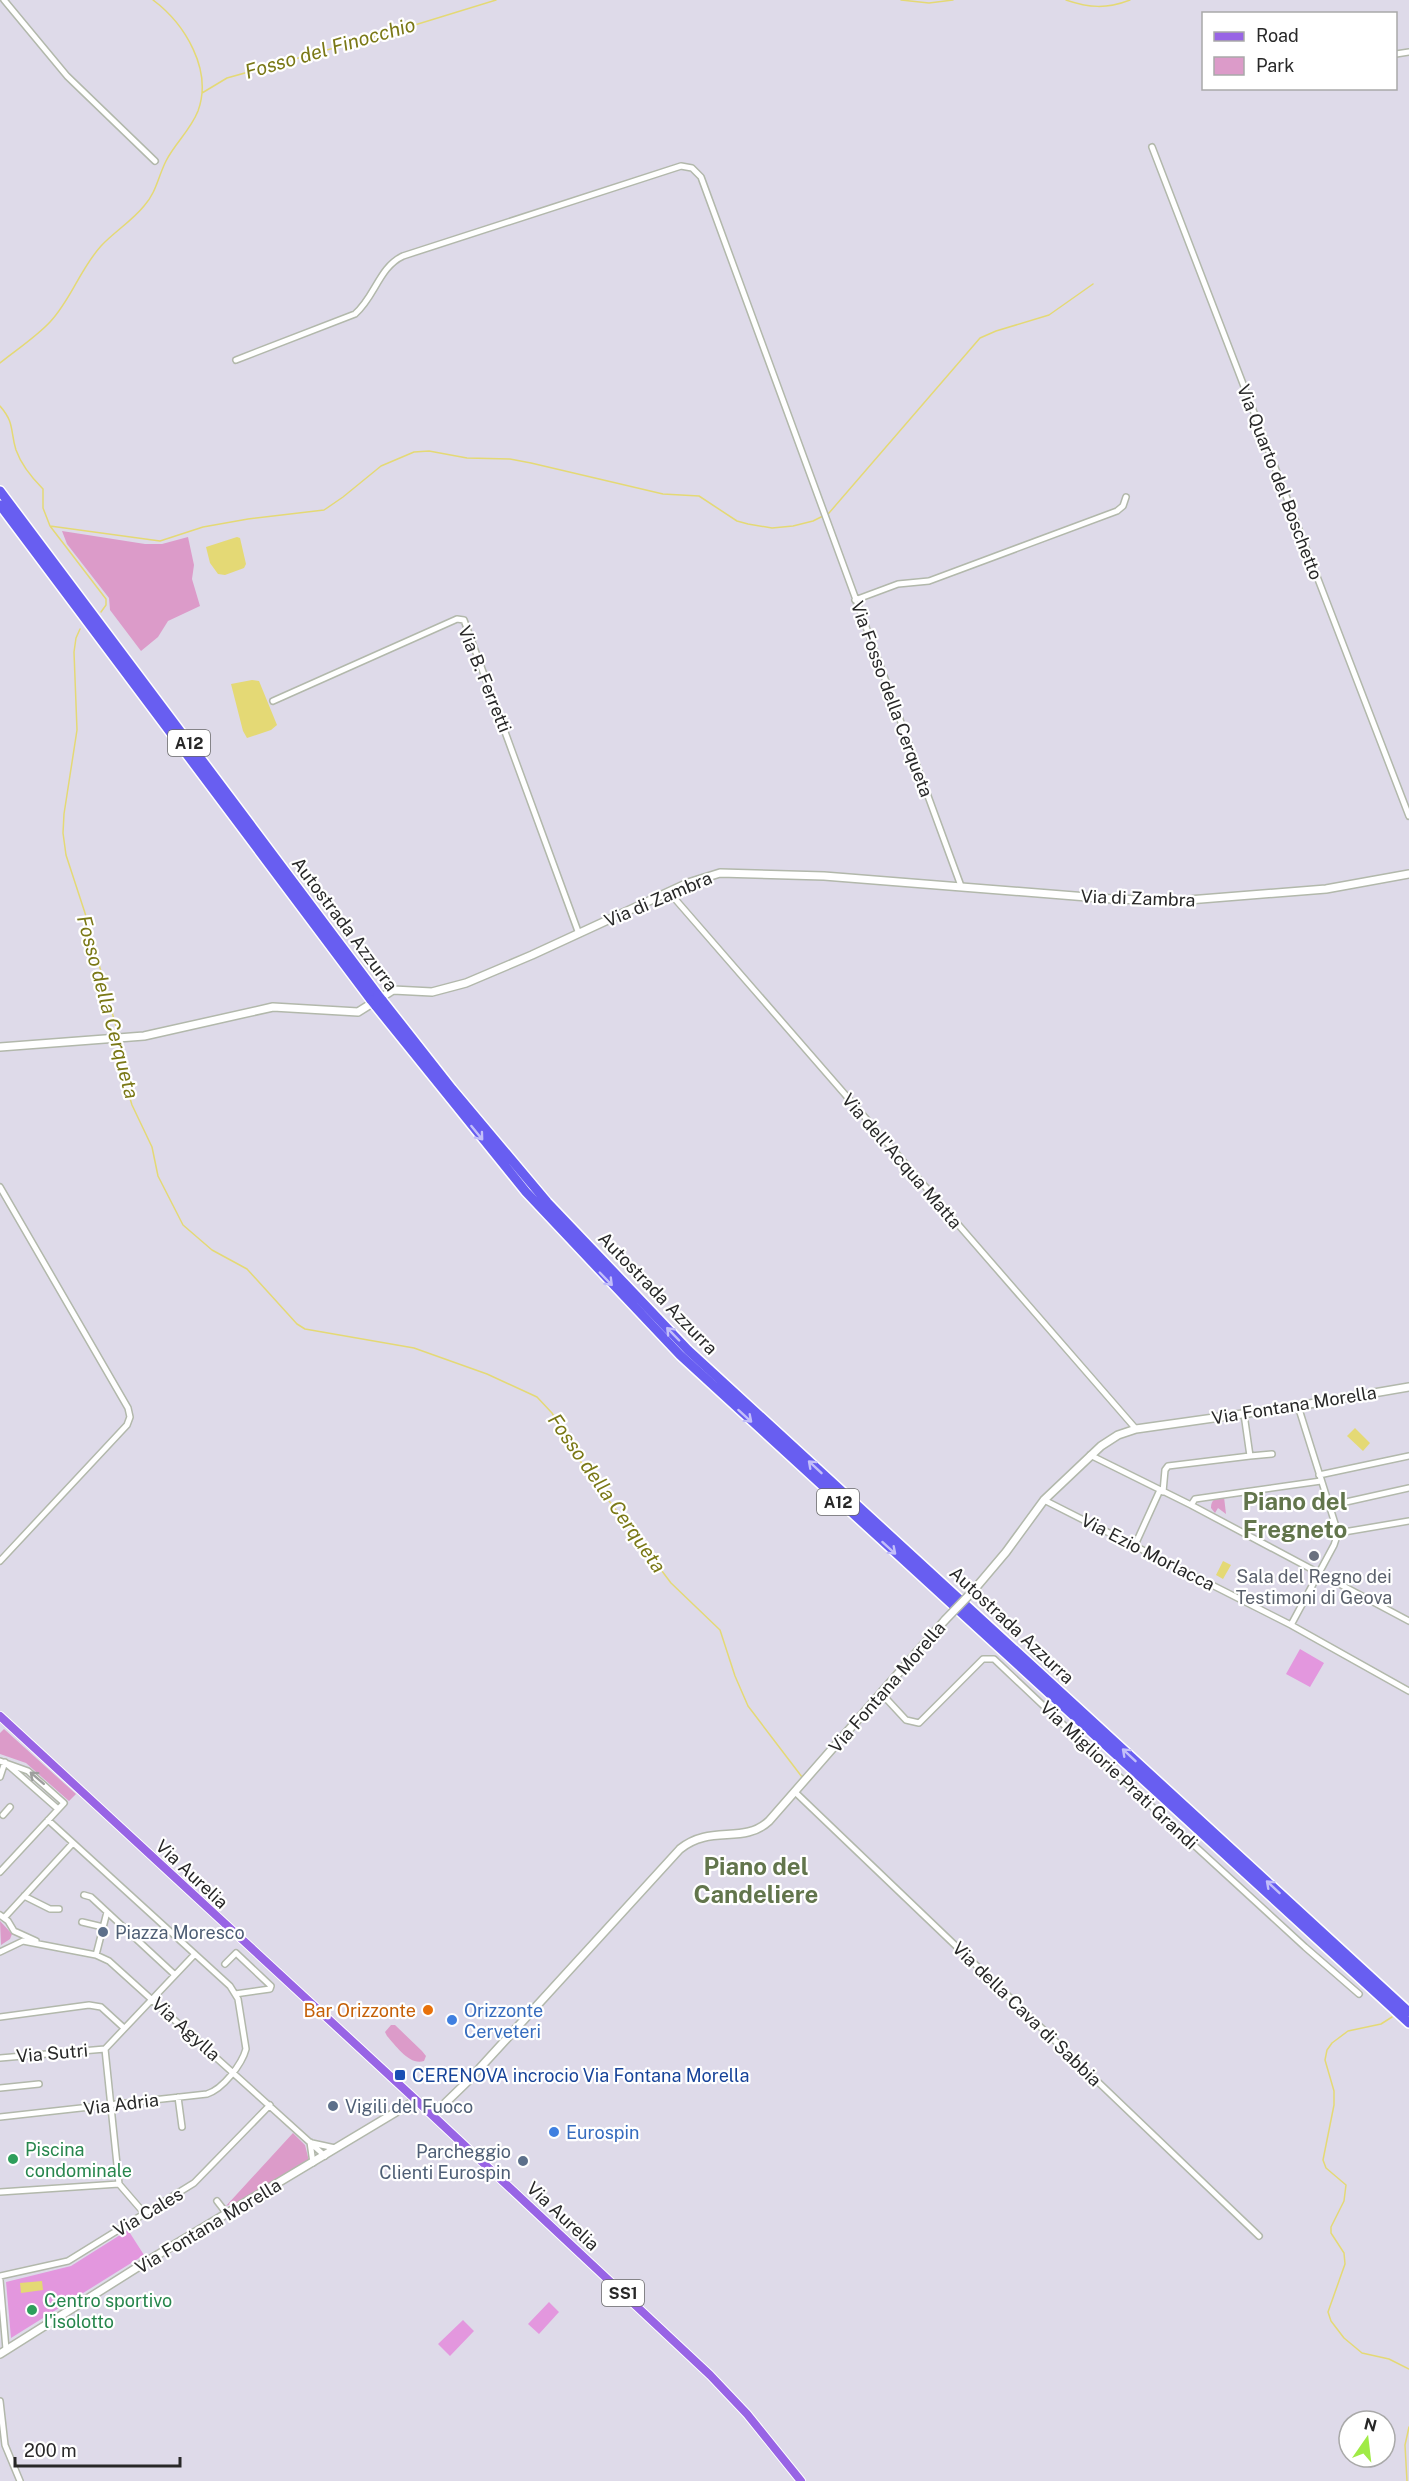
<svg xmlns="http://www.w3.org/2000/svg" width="1409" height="2481" viewBox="0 0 1409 2481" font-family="'Public Sans',sans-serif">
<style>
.green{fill:#dc9bc9}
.pitch{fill:#e397de}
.water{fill:#e4d975}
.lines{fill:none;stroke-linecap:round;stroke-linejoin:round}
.stream{stroke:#e4d975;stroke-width:1.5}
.street-casing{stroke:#b2b8ab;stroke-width:8}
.secondary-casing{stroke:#b2b8ab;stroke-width:10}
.primary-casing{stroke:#fff;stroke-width:10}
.highway-casing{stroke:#fff;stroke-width:12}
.street{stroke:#fff;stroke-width:5}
.secondary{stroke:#fff;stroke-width:7}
.primary{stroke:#9864e5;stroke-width:8}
.highway{stroke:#685ef1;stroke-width:9}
.secondary-bridge-casing{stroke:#b2b8ab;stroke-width:10;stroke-linecap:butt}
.highway-bridge-casing{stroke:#fff;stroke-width:12;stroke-linecap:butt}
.secondary-bridge{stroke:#fff;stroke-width:7}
.highway-bridge{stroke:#685ef1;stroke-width:9}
.oneway{stroke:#c3bff9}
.oneway2{stroke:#9e9e9e}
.worship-dot{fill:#6b7280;stroke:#fff;stroke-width:2}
.service-dot{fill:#5c6f8a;stroke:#fff;stroke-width:2}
.food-dot{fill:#e8710a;stroke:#fff;stroke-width:2}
.shop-dot{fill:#3f7fe0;stroke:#fff;stroke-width:2}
.transit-dot{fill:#1a4fb4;stroke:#fff;stroke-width:2}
.leisure-dot{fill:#2e9e5b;stroke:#fff;stroke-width:2}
.labels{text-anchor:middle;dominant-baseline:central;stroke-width:4.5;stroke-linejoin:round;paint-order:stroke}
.shield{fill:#fff;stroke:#686868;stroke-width:1.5}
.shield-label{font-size:16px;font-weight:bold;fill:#282828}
.street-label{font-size:18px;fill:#282828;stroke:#fff}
.worship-label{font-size:18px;fill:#5b616d;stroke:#fff}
.service-label{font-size:18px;fill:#4e5e75;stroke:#fff;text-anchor:start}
.food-label{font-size:18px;fill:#c56008;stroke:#fff;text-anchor:end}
.shop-label{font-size:18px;fill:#366cbe;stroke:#fff;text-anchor:start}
.transit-label{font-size:18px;fill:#164399;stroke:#fff;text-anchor:start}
.leisure-label{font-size:18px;fill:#27864d;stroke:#fff;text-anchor:start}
.water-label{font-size:20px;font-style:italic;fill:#7a7816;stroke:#fff}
.district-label{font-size:24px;font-weight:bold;fill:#62754c;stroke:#fff}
</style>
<rect width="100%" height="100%" fill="#dedae9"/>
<path class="green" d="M 62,531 L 145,544 L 162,544 L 188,537 L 194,565 L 192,579 L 200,606 L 168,621 L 158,637 L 141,651 L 110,610 L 109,598 L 67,544 Z
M 1224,1497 L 1226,1514 L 1218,1508 L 1215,1513 L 1211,1508 C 1211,1499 1216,1498 1224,1497 Z
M 4,1729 L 76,1794 L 69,1801 L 26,1763 L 0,1754 L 0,1733 Z
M 0,1921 L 12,1934 L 10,1939 L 1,1945 Z
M 391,2025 L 395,2025 L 422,2051 L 426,2056 L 424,2061 C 410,2066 396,2046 387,2036 L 385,2032 Z
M 293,2133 L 305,2145 L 309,2161 L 248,2198 L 226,2206 Z"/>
<path class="pitch" d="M 1300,1649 L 1324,1663 L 1310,1687 L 1286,1674 Z
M 128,2230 L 144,2255 L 11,2338 L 6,2282 L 71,2266 Z
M 549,2302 L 559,2312 L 539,2334 L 528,2324 Z
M 463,2320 L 474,2331 L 450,2356 L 438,2344 Z"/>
<path class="water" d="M 237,537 L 240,538 L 246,564 L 244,568 L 225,575 L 218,574 L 210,563 L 206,547 Z
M 252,680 L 259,681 L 277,725 L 271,730 L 247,738 L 243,731 L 231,684 Z
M 1355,1428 L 1370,1443 L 1363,1451 L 1347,1436 Z
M 1223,1561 L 1231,1565 L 1223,1579 L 1216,1575 Z
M 42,2281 L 43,2290 L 21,2293 L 20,2283 Z"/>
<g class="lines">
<path class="stream" d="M 901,0 L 929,3 L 953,0
M 1066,0 C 1089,8 1107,9 1130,0
M 202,93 L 227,78 L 405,28 L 496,0
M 0,363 C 16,350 36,337 50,322 C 71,300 80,269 101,246 C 114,232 132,221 144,206 C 156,193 158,177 166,161 C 175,143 190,131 198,111 C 213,70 185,24 153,0
M 0,406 C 15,423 10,431 16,450 C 21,464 33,479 43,489 L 43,508 L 50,526 L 106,599 L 106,605 L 101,612
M 50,526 L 160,541 L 203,527 L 248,519 L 324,510 L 343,497 L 381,466 L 414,452 L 429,451 L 467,458 L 510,459 L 531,463 L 663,494 L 699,496 L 737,521 L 748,524 L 772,528 L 793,526 L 813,521 L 829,513 L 980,338 L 996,331 L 1049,315 L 1093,284
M 80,629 L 76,638 L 74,652 L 77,730 L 64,814 L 63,833 L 66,855 L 85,913 L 118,1034
M 119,1042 L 121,1069 L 132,1105 L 152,1147 L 158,1176 L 183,1225 L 212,1250 L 247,1269 L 297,1324 L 305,1329 L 414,1348 L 487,1374 L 537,1397 L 552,1413 L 585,1469 L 671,1583 L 720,1630 L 735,1676 L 748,1706 L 802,1777
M 1392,2017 L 1381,2024 L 1348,2031 L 1332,2043 L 1327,2050 L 1325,2060 L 1334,2091 L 1334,2105 L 1323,2160 L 1326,2168 L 1346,2185 L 1344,2201 L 1331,2227 L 1331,2233 L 1344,2253 L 1345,2264 L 1328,2312 L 1331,2321 L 1344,2338 L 1362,2353 L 1389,2359 L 1409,2369
M 1407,2481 L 1405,2445 L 1409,2427"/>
<g class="street-casing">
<path id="street" d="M 4,0 L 67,76 L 155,161
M 1396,54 L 1409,52
M 1152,147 L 1409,816
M 236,360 L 355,314 C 375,297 379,267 403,256 L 681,166 L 692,168 L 701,177 L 961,886
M 855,600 L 898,584 L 929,581 L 1117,511 L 1123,506 L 1126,497
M 273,701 L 457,619 L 464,620 L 579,934
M 669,892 L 1136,1429
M 0,1187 L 128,1408 L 130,1417 L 127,1425 L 0,1561
M 1090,1455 L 1191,1505 L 1409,1621
M 1250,1456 L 1272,1454
M 1319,1475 L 1409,1456
M 1163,1492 L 1165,1470 L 1168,1466 L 1250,1456 L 1244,1414
M 1044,1500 L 1291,1625 L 1409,1691
M 1191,1505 L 1195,1499 L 1321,1481
M 1328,1506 L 1409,1488
M 1338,1533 L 1409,1521
M 1135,1545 L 1160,1490
M 1291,1625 L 1334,1545 L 1338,1533 L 1298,1406
M 881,1693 L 906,1720 L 919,1723 L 983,1659 L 994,1659 L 1087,1747 L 1305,1947 L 1359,1994
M 0,1761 L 28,1771 L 64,1803 L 0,1872
M 8,1765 L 58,1809
M 0,1777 L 5,1762
M 795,1792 L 1259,2236
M 3,1815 L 10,1807
M 84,1895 L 91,1897 L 175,1975
M 24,1896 L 50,1909 L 59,1909
M 0,1915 L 8,1921 L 14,1931 L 36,1941
M 4,1918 L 73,1843
M 82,1922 L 103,1927
M 0,1952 L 23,1941 L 96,1955 L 109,1961 L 325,2156
M 96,1955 L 107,1912
M 225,1964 L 236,1953 L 271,1986 L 270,1989 L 235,1994
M 0,2017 L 89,2005 L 101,2007 L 124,2028
M 0,2058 L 105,2049
M 0,2088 L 39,2084
M 178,2097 L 182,2127
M 0,2117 L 207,2094 C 223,2089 242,2064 246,2049 L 238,1999 L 230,1986 L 48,1820
M 310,2142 L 313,2163
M 312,2143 L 335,2148
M 0,2192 L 119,2184
M 217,2201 L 227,2214
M 144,2213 L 119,2184 L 105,2049 L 195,1954
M 0,2276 L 68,2261 L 194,2183 L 270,2105
M 0,2280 L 6,2349
M 0,2401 L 5,2445 L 20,2481"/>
</g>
<g class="secondary-casing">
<path id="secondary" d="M 0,1047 L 144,1036 L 273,1007 L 358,1012 L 393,990 L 432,992 L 466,983 L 532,955 L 688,883 L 720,873 L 824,876 L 1112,899 L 1176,901 L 1326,889 L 1409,874
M 973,1591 L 1006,1552 L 1044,1500 L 1101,1446 L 1118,1435 L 1136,1429 L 1298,1406 L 1409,1387
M 433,2115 L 468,2081 L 680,1849 C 711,1824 743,1845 769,1821 L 945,1620
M 0,2354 L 149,2260 L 416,2100"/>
</g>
<g class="primary-casing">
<path id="primary" d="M 0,1716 L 416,2100 L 710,2375 L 747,2414 L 801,2481"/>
</g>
<g class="highway-casing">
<path id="highway" d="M 0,491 L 378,995
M 0,505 L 371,1000
M 382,1000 L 452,1089 L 547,1202 L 688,1350 L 1409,2012
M 375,1005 L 526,1192 L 680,1355 L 1409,2023"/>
</g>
<use href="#street" class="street"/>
<use href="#secondary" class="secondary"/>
<use href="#primary" class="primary"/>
<use href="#highway" class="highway"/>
<g class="secondary-bridge-casing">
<path id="secondary-bridge" d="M 945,1620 L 973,1591"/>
</g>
<g class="highway-bridge-casing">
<path id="highway-bridge" d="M 378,995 L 382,1000
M 371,1000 L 375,1005"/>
</g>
<use href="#secondary-bridge" class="secondary-bridge"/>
<use href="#highway-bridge" class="highway-bridge"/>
</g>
<defs><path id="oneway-shaft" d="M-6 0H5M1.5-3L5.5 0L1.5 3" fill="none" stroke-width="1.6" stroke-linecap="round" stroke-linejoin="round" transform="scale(1.5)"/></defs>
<g class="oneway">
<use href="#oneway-shaft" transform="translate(477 1133) rotate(51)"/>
<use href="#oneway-shaft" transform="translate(606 1279) rotate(46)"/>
<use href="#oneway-shaft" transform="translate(673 1334) rotate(-134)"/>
<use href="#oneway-shaft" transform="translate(745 1416) rotate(42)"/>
<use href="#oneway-shaft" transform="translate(815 1467) rotate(-137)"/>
<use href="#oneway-shaft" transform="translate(889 1548) rotate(42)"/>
<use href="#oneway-shaft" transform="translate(1129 1755) rotate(-137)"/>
<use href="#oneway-shaft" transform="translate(1273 1887) rotate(-137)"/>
</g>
<use class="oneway2" href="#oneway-shaft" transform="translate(37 1778) rotate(-139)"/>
<circle class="worship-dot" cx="1314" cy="1556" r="6"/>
<g class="service-dot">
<circle cx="103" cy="1932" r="6"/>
<circle cx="333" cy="2106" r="6"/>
<circle cx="523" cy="2161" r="6"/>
</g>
<circle class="food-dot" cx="428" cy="2010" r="6"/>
<g class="shop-dot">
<circle cx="452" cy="2020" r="6"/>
<circle cx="554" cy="2132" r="6"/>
</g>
<rect class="transit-dot" x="394" y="2069" width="12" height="12" rx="3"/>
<g class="leisure-dot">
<circle cx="13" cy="2159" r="6"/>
<circle cx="32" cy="2310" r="6"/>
</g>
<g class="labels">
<g class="shield">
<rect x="168" y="730" width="42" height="26" rx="4.5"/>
<rect x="817" y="1489" width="42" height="26" rx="4.5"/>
<rect x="602" y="2280" width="42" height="26" rx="4.5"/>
</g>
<g class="shield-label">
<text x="189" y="743">A12</text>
<text x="838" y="1502">A12</text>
<text x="623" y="2293">SS1</text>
</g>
<g class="street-label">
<text transform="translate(1280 482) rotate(69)">Via Quarto del Boschetto</text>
<text transform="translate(485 679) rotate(68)">Via B. Ferretti</text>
<text transform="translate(892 699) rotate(70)">Via Fosso della Cerqueta</text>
<text transform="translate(1138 898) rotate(2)">Via di Zambra</text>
<text transform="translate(658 899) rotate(-23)">Via di Zambra</text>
<text transform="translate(345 924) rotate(53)">Autostrada Azzurra</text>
<text transform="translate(902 1161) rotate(49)">Via dell'Acqua Matta</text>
<text transform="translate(658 1293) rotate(46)">Autostrada Azzurra</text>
<text transform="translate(1294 1405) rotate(-9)">Via Fontana Morella</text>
<text transform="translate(1148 1552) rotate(27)">Via Ezio Morlacca</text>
<text transform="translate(1012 1625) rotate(43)">Autostrada Azzurra</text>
<text transform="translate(887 1687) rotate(-49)">Via Fontana Morella</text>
<text transform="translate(1119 1775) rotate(43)">Via Migliorie Prati Grandi</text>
<text transform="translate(192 1874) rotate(43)">Via Aurelia</text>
<text transform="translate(1027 2014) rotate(44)">Via della Cava di Sabbia</text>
<text transform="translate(186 2029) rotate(42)">Via Agylla</text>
<text transform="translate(52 2053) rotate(-5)">Via Sutri</text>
<text transform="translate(121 2104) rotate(-7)">Via Adria</text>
<text transform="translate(148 2212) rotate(-31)">Via Cales</text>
<text transform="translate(563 2216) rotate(43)">Via Aurelia</text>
<text transform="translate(208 2226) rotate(-31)">Via Fontana Morella</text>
</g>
<g class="worship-label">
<text x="1314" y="1576">Sala del Regno dei<tspan x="1314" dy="21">Testimoni di Geova</tspan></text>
</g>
<g class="service-label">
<text x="115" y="1932">Piazza Moresco</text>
<text x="345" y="2106">Vigili del Fuoco</text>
<text x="511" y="2151" text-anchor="end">Parcheggio<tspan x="511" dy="21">Clienti Eurospin</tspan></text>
</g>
<g class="food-label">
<text x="416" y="2010">Bar Orizzonte</text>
</g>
<g class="shop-label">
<text x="464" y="2010">Orizzonte<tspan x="464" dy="21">Cerveteri</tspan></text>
<text x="566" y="2132">Eurospin</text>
</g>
<g class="transit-label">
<text x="412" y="2075">CERENOVA incrocio Via Fontana Morella</text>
</g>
<g class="leisure-label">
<text x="25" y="2149">Piscina<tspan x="25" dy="21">condominale</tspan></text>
<text x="44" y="2300">Centro sportivo<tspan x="44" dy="21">l'isolotto</tspan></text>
</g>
<g class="water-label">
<text transform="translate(330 48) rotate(-16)">Fosso del Finocchio</text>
<text transform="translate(108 1007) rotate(75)">Fosso della Cerqueta</text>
<text transform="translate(607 1493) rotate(55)">Fosso della Cerqueta</text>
</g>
<g class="district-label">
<text x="1295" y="1501">Piano del<tspan x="1295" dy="28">Fregneto</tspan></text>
<text x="756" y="1866">Piano del<tspan x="756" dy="28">Candeliere</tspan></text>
</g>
</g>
<rect x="1202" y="12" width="195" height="78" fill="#ffffff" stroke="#a9a9a9" stroke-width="1.5"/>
<rect x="1214" y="32" width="30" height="9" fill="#9864e5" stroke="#a9a9a9" stroke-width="1.5"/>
<text x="1256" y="42" font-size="18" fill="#282828">Road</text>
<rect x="1214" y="57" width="30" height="18" fill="#dc9bc9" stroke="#a9a9a9" stroke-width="1.5"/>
<text x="1256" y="72" font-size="18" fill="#282828">Park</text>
<g transform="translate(1367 2439) rotate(14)"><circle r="28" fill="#ffffff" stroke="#a9a9a9" stroke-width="1.5"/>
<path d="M0-4.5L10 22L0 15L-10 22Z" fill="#a0eb46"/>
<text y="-9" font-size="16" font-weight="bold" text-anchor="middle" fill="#282828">N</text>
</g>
<path d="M15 2457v9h165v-9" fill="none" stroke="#282828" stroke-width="3"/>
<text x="24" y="2457" font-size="18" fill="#282828" stroke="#ffffff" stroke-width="4.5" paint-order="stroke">200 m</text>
</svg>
